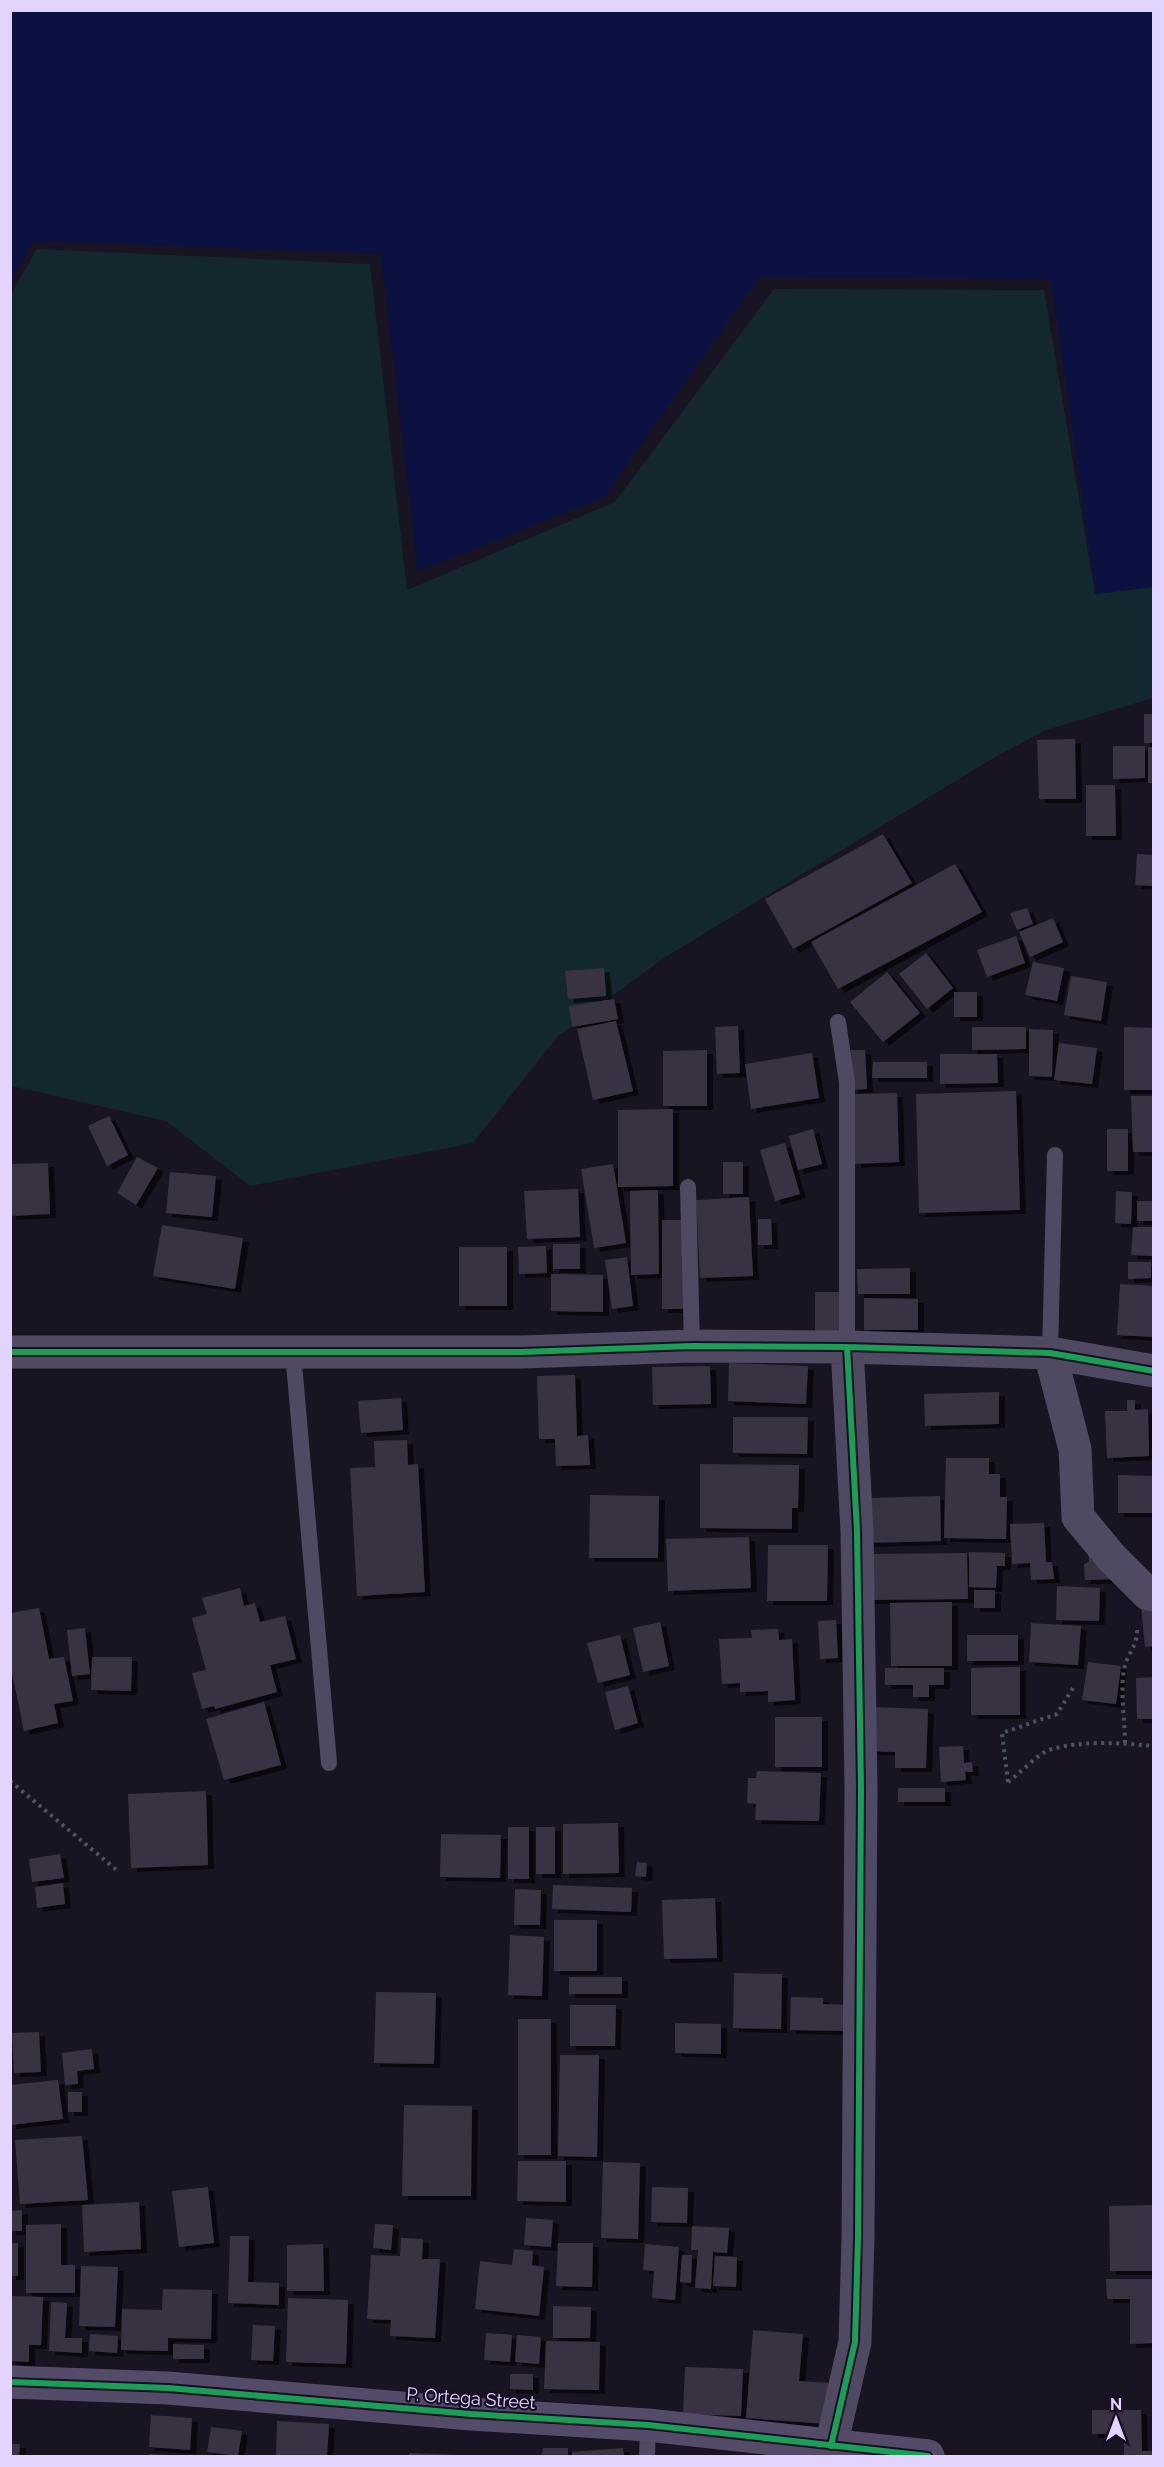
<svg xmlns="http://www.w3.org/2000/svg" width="1164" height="2467" viewBox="0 0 1164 2467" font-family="Raleway,sans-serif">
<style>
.green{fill:#13272e}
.water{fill:#0b1241}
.building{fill:#393243;filter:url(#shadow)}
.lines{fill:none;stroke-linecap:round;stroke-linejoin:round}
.path{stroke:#4b5263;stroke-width:4;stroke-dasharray:3 4.5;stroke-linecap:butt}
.lane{stroke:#4f4961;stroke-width:16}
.street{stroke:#4f4961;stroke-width:33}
.secondary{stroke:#544b68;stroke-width:33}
.cycleway-casing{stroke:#180f26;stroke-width:10}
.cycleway{stroke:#1a9f57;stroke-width:6}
.labels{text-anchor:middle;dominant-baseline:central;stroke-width:4.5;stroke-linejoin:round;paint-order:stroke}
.street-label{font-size:18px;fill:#e2d4ff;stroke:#180f26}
</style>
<defs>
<filter id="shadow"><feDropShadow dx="6" dy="4" stdDeviation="0" flood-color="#0009"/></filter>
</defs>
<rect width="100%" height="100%" fill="#191421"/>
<path class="green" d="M 37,249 L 370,264 L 407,590 L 615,502 L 774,289 L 1044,290 L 1095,594 L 1153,587 L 1153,698 L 1046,730 L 997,756 L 664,958 L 558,1036 L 473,1143 L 250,1186 L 166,1121 L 11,1086 L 10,296 Z"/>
<path class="water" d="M 11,10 L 1153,11 L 1153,587 L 1096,594 L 1051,279 L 760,277 L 603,498 L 418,571 L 381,254 L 34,241 L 11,282 Z"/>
<path class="building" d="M 1144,714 L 1154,714 L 1154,743 L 1144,743 Z
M 1075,739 L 1076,799 L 1039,799 L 1037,740 Z
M 1113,746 L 1145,746 L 1145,778 L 1113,779 Z
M 1148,747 L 1154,747 L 1154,783 L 1148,783 Z
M 1086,785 L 1115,785 L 1116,836 L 1086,836 Z
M 883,834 L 912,883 L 793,949 L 765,899 Z
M 1137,854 L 1154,855 L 1154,886 L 1135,885 Z
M 955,864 L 982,912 L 838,989 L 811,942 Z
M 1027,908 L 1033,924 L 1017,930 L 1010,913 Z
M 1053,918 L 1063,942 L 1030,957 L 1019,932 Z
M 1016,936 L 1025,963 L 987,977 L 977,950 Z
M 926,953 L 953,988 L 927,1009 L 899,974 Z
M 1033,962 L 1064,968 L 1057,1001 L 1025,995 Z
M 604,968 L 606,996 L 568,999 L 565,971 Z
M 887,972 L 920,1013 L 883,1042 L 850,1002 Z
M 1071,976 L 1107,982 L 1101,1021 L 1064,1015 Z
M 954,992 L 977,992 L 977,1017 L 954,1017 Z
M 614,999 L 618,1019 L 572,1027 L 569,1006 Z
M 616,1021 L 633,1091 L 593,1100 L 577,1029 Z
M 738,1026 L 740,1073 L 717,1074 L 715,1027 Z
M 972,1027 L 1026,1027 L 1026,1049 L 972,1050 Z
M 1124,1027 L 1154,1028 L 1154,1090 L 1124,1090 Z
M 1029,1029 L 1053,1030 L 1052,1077 L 1029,1076 Z
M 1059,1043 L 1097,1048 L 1092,1084 L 1054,1080 Z
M 707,1050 L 707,1106 L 663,1106 L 663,1051 Z
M 851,1050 L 865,1050 L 867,1089 L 852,1090 Z
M 812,1053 L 819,1098 L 751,1109 L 745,1064 Z
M 940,1054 L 997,1054 L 998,1083 L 940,1084 Z
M 873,1062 L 927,1062 L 927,1078 L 872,1078 Z
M 1016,1091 L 1020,1210 L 919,1213 L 916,1094 Z
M 897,1093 L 899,1162 L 855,1164 L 853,1094 Z
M 1131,1096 L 1154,1096 L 1154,1152 L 1133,1152 Z
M 673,1109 L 673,1186 L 618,1187 L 618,1110 Z
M 109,1116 L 128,1155 L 107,1166 L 88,1126 Z
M 813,1129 L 822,1164 L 798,1170 L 789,1136 Z
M 1107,1129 L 1128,1129 L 1128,1171 L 1107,1171 Z
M 785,1143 L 800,1194 L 775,1201 L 760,1150 Z
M 137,1157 L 158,1168 L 136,1205 L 117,1193 Z
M 723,1162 L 743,1162 L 743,1194 L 723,1194 Z
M 48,1163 L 50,1214 L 10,1216 L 10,1164 Z
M 613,1164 L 626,1243 L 594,1248 L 581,1169 Z
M 170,1172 L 216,1176 L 212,1217 L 166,1213 Z
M 578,1189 L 580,1237 L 527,1239 L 524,1191 Z
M 658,1190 L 659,1274 L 631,1275 L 630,1191 Z
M 1116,1191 L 1132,1192 L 1131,1224 L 1115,1223 Z
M 749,1197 L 753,1276 L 700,1278 L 696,1200 Z
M 1137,1201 L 1154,1201 L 1154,1221 L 1137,1221 Z
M 758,1219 L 771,1219 L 772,1245 L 758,1245 Z
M 662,1220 L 685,1220 L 685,1309 L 662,1309 Z
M 162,1225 L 243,1238 L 235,1289 L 153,1276 Z
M 1133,1227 L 1154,1227 L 1154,1256 L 1131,1255 Z
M 553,1244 L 580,1244 L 580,1269 L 553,1269 Z
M 546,1246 L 547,1273 L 519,1274 L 518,1247 Z
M 459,1247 L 507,1247 L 507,1306 L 459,1306 Z
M 627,1257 L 633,1306 L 612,1309 L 605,1260 Z
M 1128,1262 L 1151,1262 L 1151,1278 L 1128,1279 Z
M 910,1268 L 910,1294 L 858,1294 L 857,1269 Z
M 551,1274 L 603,1275 L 603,1312 L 551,1311 Z
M 1120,1284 L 1154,1286 L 1154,1337 L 1117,1335 Z
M 815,1292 L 843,1292 L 843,1334 L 815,1333 Z
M 864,1298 L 918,1299 L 918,1330 L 864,1330 Z
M 729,1363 L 808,1366 L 806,1404 L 728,1401 Z
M 710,1366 L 711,1404 L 653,1405 L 652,1367 Z
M 575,1375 L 577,1436 L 588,1435 L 590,1465 L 556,1466 L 555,1439 L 539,1439 L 537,1376 Z
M 999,1392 L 999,1424 L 925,1426 L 924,1394 Z
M 401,1398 L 403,1430 L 361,1433 L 358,1401 Z
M 1127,1400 L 1135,1400 L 1135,1410 L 1148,1409 L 1149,1456 L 1107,1458 L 1105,1411 L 1127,1411 Z
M 733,1417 L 808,1417 L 807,1454 L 733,1453 Z
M 407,1440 L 408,1465 L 418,1464 L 425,1592 L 357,1596 L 350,1468 L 375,1467 L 374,1441 Z
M 946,1458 L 989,1458 L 989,1474 L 1000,1474 L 1000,1497 L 1007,1497 L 1006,1539 L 944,1538 Z
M 700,1464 L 799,1465 L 798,1508 L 792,1508 L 792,1529 L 700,1528 Z
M 1118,1475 L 1154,1476 L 1153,1513 L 1118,1513 Z
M 590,1495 L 659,1496 L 658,1558 L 589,1558 Z
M 940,1496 L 941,1541 L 866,1543 L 865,1498 Z
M 1044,1523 L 1046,1562 L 1052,1562 L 1054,1579 L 1031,1580 L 1030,1563 L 1012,1564 L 1010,1524 Z
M 749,1537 L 751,1588 L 668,1591 L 666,1539 Z
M 768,1545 L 828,1545 L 827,1601 L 767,1601 Z
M 1088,1551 L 1120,1579 L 1085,1580 L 1084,1564 L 1089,1562 Z
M 969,1552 L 1005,1553 L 1005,1566 L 997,1566 L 996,1588 L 969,1587 Z
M 967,1553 L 968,1599 L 869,1600 L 868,1554 Z
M 1057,1586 L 1100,1588 L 1099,1621 L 1056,1620 Z
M 240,1588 L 244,1606 L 255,1603 L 260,1622 L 285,1616 L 296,1659 L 270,1665 L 277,1692 L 215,1709 L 214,1706 L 202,1709 L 192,1673 L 206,1670 L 192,1618 L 207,1614 L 202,1598 Z
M 974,1590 L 995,1590 L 995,1608 L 974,1608 Z
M 952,1602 L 952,1666 L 891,1666 L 890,1603 Z
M 1154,1604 L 1154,1646 L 1145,1647 L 1141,1606 Z
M 39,1608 L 49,1659 L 64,1657 L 73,1701 L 54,1704 L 58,1723 L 24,1731 L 10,1663 L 10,1613 Z
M 836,1620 L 838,1658 L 820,1659 L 818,1621 Z
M 660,1622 L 669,1666 L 643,1672 L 633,1628 Z
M 1031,1623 L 1081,1626 L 1078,1665 L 1029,1662 Z
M 85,1628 L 90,1674 L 72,1676 L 67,1630 Z
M 778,1629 L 779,1640 L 792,1639 L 795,1700 L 768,1702 L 768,1691 L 740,1692 L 740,1683 L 722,1684 L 719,1639 L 752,1638 L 751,1630 Z
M 620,1635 L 630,1675 L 598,1683 L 587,1643 Z
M 967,1635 L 1018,1635 L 1018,1661 L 967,1661 Z
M 92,1657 L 132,1657 L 131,1691 L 91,1690 Z
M 1088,1662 L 1121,1666 L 1116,1704 L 1082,1700 Z
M 1020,1667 L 1020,1715 L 971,1715 L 971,1668 Z
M 885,1668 L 944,1668 L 944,1685 L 929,1685 L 929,1697 L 913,1697 L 913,1685 L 885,1685 Z
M 1154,1677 L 1154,1719 L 1137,1719 L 1136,1678 Z
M 628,1686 L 638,1723 L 615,1730 L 605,1692 Z
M 264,1702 L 281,1765 L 224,1780 L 206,1719 Z
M 870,1707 L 928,1709 L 926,1768 L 895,1768 L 895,1752 L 868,1751 Z
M 775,1717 L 822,1717 L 822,1767 L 775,1767 Z
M 963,1746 L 964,1763 L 972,1762 L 973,1772 L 965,1772 L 966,1780 L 941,1782 L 939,1747 Z
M 757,1771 L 821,1773 L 819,1821 L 755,1820 L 756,1804 L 747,1803 L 748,1778 L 756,1778 Z
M 898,1788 L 945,1788 L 945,1802 L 898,1802 Z
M 206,1791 L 208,1865 L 131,1868 L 128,1794 Z
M 618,1823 L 619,1873 L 563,1874 L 563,1824 Z
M 508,1827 L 529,1827 L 529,1879 L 508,1879 Z
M 536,1827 L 555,1827 L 555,1874 L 536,1874 Z
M 441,1834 L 501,1835 L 500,1878 L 440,1877 Z
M 60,1854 L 64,1878 L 32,1882 L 29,1859 Z
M 637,1862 L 647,1863 L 646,1877 L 635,1876 Z
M 63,1883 L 65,1904 L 37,1908 L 35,1887 Z
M 553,1885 L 632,1888 L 631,1912 L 552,1909 Z
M 515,1889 L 541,1890 L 540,1925 L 514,1925 Z
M 715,1898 L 717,1958 L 664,1959 L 662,1900 Z
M 554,1920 L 597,1920 L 597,1971 L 554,1971 Z
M 510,1935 L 544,1937 L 542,1996 L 508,1995 Z
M 734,1973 L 782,1974 L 781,2029 L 733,2028 Z
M 569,1977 L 622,1977 L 622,1994 L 569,1994 Z
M 376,1992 L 436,1993 L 434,2064 L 374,2063 Z
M 791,1997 L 823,1998 L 823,2004 L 850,2005 L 849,2031 L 790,2030 Z
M 570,2005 L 616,2005 L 615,2046 L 570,2046 Z
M 518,2019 L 551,2019 L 551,2155 L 518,2155 Z
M 675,2023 L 721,2024 L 721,2054 L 675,2053 Z
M 39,2032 L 41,2072 L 14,2073 L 12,2033 Z
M 92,2049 L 94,2069 L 77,2071 L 78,2084 L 65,2085 L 62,2053 Z
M 560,2055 L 599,2055 L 597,2157 L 558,2156 Z
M 58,2080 L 63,2119 L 10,2125 L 10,2085 Z
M 68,2092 L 82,2092 L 82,2112 L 68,2112 Z
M 404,2105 L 472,2106 L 471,2196 L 402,2196 Z
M 82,2136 L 88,2200 L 20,2204 L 15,2140 Z
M 518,2161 L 566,2161 L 566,2202 L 517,2201 Z
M 603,2162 L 640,2163 L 638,2239 L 601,2238 Z
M 208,2187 L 214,2243 L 179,2247 L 172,2191 Z
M 652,2187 L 688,2188 L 687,2223 L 651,2222 Z
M 139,2202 L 141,2249 L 84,2252 L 82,2205 Z
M 1154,2205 L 1154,2271 L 1110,2271 L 1109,2206 Z
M 22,2210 L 22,2231 L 10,2231 L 10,2211 Z
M 526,2218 L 553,2220 L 551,2247 L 524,2245 Z
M 61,2224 L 61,2265 L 75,2265 L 75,2293 L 26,2293 L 26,2225 Z
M 375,2224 L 393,2225 L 391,2250 L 373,2248 Z
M 692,2226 L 729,2228 L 727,2253 L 713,2252 L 711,2289 L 695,2288 L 698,2250 L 691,2250 Z
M 230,2236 L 249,2236 L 248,2282 L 279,2283 L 279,2305 L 228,2303 Z
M 401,2238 L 423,2239 L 422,2259 L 440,2259 L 435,2338 L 390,2336 L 391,2320 L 367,2319 L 371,2255 L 400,2256 Z
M 10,2243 L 18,2243 L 18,2276 L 10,2276 Z
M 558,2243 L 593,2243 L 592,2287 L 556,2286 Z
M 323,2244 L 324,2291 L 287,2291 L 287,2245 Z
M 645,2244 L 679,2247 L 675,2300 L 652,2298 L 654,2271 L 643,2270 Z
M 514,2249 L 533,2251 L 532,2265 L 544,2267 L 539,2316 L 475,2309 L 480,2261 L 512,2265 Z
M 682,2255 L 692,2255 L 691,2283 L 680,2282 Z
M 715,2256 L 737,2257 L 736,2287 L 713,2286 Z
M 81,2266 L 118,2267 L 115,2327 L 79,2326 Z
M 1106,2279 L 1154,2279 L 1154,2343 L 1130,2344 L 1130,2299 L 1107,2299 Z
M 163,2289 L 212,2290 L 211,2339 L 168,2338 L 168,2351 L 121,2350 L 122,2309 L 162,2310 Z
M 10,2296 L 43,2297 L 41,2345 L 29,2345 L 29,2362 L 10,2361 Z
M 288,2298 L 348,2300 L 346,2364 L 286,2362 Z
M 51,2302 L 67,2303 L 65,2338 L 82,2338 L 82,2353 L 49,2351 Z
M 553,2306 L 591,2307 L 590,2338 L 553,2338 Z
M 253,2325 L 275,2326 L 273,2361 L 251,2360 Z
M 753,2330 L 803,2334 L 799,2381 L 830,2383 L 827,2424 L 746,2418 Z
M 486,2333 L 512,2335 L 510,2362 L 484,2360 Z
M 90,2334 L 118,2336 L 117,2353 L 89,2351 Z
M 517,2335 L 541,2337 L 539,2364 L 515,2362 Z
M 546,2341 L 600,2342 L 599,2390 L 544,2389 Z
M 173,2344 L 204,2345 L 204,2359 L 173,2359 Z
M 685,2367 L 743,2369 L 741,2416 L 683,2414 Z
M 510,2374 L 533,2374 L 533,2390 L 510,2389 Z
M 1092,2410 L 1141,2410 L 1142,2451 L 1154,2451 L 1154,2456 L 1124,2456 L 1124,2434 L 1092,2434 Z
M 151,2415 L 192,2418 L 190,2450 L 149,2447 Z
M 277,2421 L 329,2424 L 327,2456 L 276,2456 Z
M 211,2427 L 242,2431 L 238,2456 L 207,2452 Z
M 10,2444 L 20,2444 L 19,2456 L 10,2456 Z
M 543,2448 L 568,2448 L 568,2456 L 542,2456 Z
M 623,2448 L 624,2456 L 572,2456 L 572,2452 Z
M 409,2453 L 456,2455 L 456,2456 L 409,2456 Z
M 149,2454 L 171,2455 L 171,2456 L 149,2456 Z"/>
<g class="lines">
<path class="path" d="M 1125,1743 C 1125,1720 1120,1693 1124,1670 C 1126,1655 1138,1646 1137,1630
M 10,1781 L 119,1872
M 1008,1782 C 1019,1774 1038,1754 1049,1750 C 1080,1740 1122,1743 1154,1746
M 1008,1782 L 1002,1733 L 1057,1714 L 1073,1688"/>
<path class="lane" d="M 838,1022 L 847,1082 L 847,1347
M 688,1187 L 692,1346
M 293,1352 L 329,1763
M 1050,1353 L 1055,1155
M 647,2456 L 648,2425"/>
<path class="street" d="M 10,1352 L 522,1352 L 692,1346 L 847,1347 L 1050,1353 L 1154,1371
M 1050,1353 L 1075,1449 L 1078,1517 L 1112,1558 L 1148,1594 L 1154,1595
M 831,2446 L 855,2342 L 858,2238 L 861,1788 L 857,1531 L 847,1347"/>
<path class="secondary" d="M 10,2382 L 168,2388 L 471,2414 L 648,2425 L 928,2456"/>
<g class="cycleway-casing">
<path id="cycleway" d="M 10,1352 L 522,1352 L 692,1346 L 847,1347 L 1050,1353 L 1154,1371
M 10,2382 L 168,2388 L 471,2414 L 648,2425 L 928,2456
M 831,2446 L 855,2342 L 858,2238 L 861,1788 L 857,1531 L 847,1347"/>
</g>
<use href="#cycleway" class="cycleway"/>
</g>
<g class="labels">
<g class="street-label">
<text transform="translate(471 2398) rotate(4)">P. Ortega Street</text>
</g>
</g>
<rect width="1164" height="2467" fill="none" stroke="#e2d4ff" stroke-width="24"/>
<g transform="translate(1116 2419)" stroke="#180f26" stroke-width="4.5" paint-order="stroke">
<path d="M0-4.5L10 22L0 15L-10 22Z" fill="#e2d4ff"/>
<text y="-9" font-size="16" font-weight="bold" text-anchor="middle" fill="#e2d4ff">N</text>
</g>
</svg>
